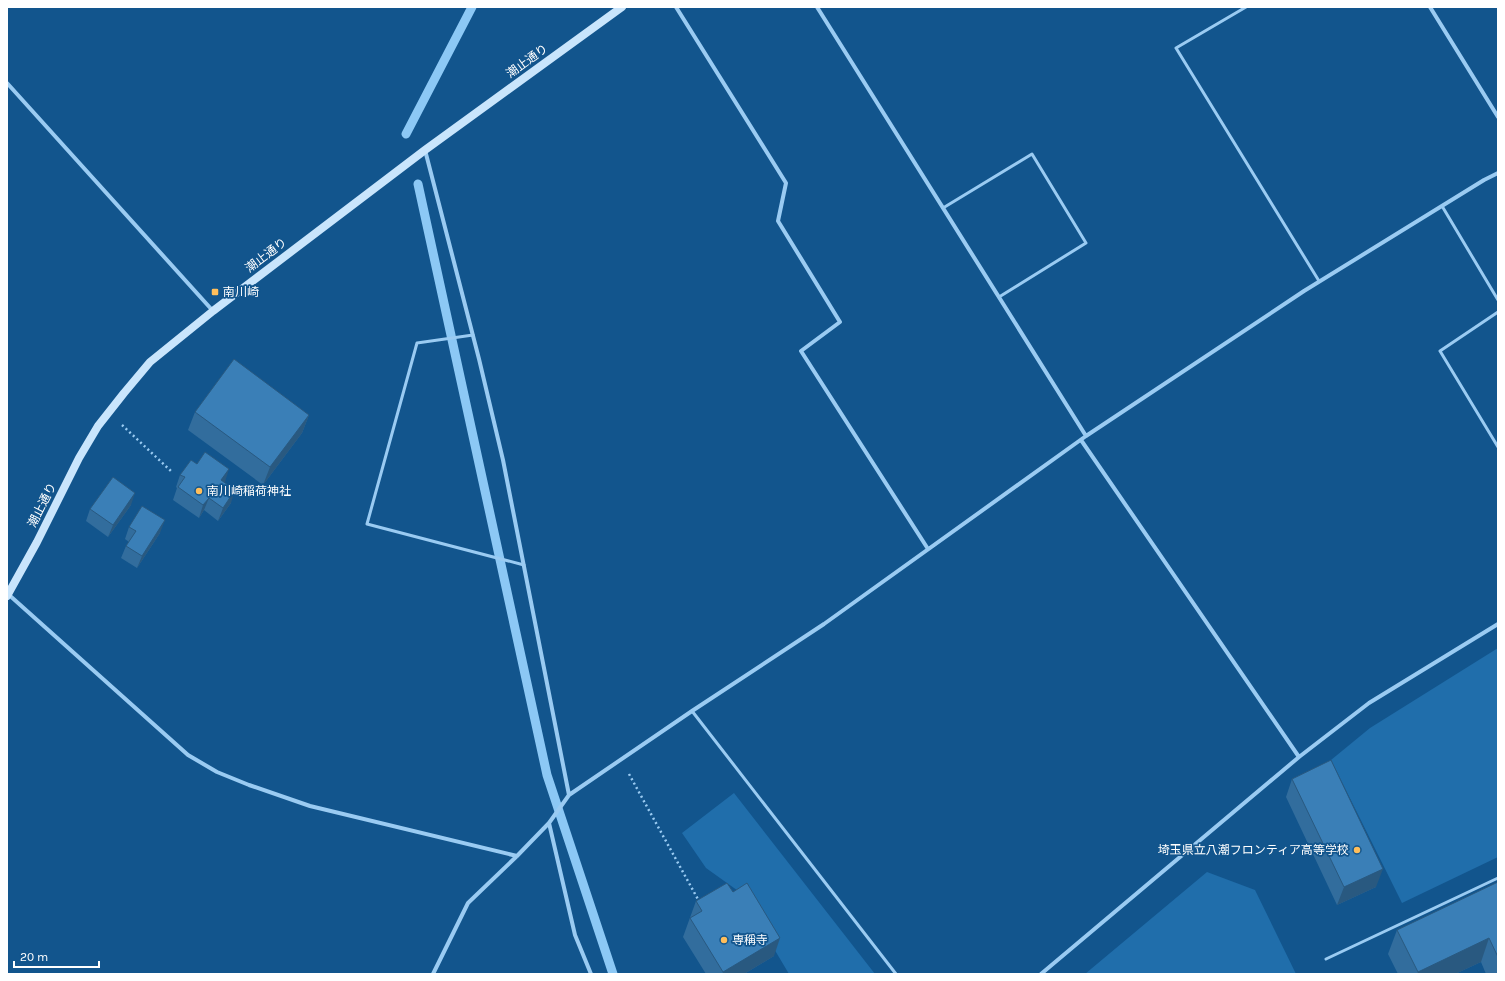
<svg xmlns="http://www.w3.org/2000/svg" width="1505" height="981" viewBox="0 0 1505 981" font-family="Karla,'Noto Sans JP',sans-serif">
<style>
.green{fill:#206eab}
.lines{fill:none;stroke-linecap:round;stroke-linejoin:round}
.stream{stroke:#8cc8f5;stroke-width:9}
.path{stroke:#9acbf2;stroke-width:2.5;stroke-dasharray:2 3;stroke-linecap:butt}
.lane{stroke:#9acbf2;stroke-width:3}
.street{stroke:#9acbf2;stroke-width:4}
.secondary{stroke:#c9e5fc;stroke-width:8}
.wall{fill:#326d9d}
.shaded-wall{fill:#295980}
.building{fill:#3a7fb7;stroke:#295980}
.poi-dot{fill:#ffbe5b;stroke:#12558d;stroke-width:1.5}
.labels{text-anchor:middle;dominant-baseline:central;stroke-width:3.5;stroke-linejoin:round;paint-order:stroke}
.street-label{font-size:12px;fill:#fff;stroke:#12558d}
.poi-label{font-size:12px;fill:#fff;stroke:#12558d;text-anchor:start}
</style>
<rect width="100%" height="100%" fill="#12558d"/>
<path class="green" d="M 1498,648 L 1498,857 L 1402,903 L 1331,760 L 1370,728 Z
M 734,793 L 875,974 L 789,974 L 741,893 L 706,868 L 682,833 Z
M 1207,872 L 1255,890 L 1296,974 L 1085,974 Z"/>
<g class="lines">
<path class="stream" d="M 406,134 L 472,7
M 418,184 L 547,775 L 613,974"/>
<path class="path" d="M 122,425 L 172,472
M 629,774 L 700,903"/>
<path class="lane" d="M 1246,7 L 1176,48 L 1319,281
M 1442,206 L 1498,300
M 943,208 L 1032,154 L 1086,243 L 999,297
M 1498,312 L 1440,351 L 1498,447
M 473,335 L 417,343 L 367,524 L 524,565
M 692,711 L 896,974
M 1326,959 L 1498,878"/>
<path class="street" d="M 676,7 L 786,183 L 778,221 L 840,322 L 801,351 L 928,549
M 817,7 L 1086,436
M 1430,7 L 1498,117
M 7,83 L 213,311
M 425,150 L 479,359 L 503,460 L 569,795
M 1081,440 L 1299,757
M 8,594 L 188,755 L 217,772 L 249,785 L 310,806 L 517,856
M 549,823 L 575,935 L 591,974
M 433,974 L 468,903 L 517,856 L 549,823 L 569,795 L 692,711 L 824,624 L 1086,436 L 1304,291 L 1484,180 L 1498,173
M 1041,974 L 1299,757 L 1369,703 L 1498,624"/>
<path class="secondary" d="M 7,596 L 37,542 L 79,458 L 98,426 L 124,393 L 150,362 L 213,311 L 425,150 L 622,7"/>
</g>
<path class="wall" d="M 195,412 L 309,415 L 302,433 L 263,485 L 188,430 Z
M 197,464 L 224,482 L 231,503 L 218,521 L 204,510 L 199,518 L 173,500 L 177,488 L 176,487 L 180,475 Z
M 131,505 L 108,537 L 86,521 L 90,509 Z
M 129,527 L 160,533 L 137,568 L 121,558 L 126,546 L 129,542 L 125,539 Z
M 1292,779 L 1376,887 L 1337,905 L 1286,797 Z
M 1498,882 L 1498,974 L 1486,974 L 1481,962 L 1455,974 L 1398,974 L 1388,954 L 1397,930 Z
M 696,901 L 774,956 L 744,974 L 706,974 L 683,937 Z"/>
<path class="shaded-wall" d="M 309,415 L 302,433 L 263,485 L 270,467 Z
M 229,469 L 225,482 L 217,493 L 221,480 Z
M 235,490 L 231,503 L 218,521 L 223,508 Z
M 135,493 L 131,505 L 108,537 L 113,525 Z
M 209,498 L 204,510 L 199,518 L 203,505 Z
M 165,520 L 160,533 L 137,568 L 142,556 Z
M 1383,869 L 1376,887 L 1337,905 L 1344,887 Z
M 780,938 L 774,956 L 744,974 L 722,974 L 723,972 Z
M 1489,938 L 1481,962 L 1455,974 L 1417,974 L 1418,972 Z"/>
<path class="building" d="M 234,359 L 309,415 L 270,467 L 195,412 Z
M 205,452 L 229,469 L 221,480 L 235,490 L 223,508 L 209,498 L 203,505 L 178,487 L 185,477 L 180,475 L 191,460 L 197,464 Z
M 113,477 L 135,493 L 113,525 L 90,509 Z
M 142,506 L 165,520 L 142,556 L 126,546 L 136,531 L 129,527 Z
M 1331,760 L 1383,869 L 1344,887 L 1292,779 Z
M 1498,882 L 1498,957 L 1489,938 L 1418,972 L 1397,930 Z
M 727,883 L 733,892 L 747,883 L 780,938 L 723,972 L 690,918 L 702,911 L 696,901 Z"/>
<g class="poi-dot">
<rect x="211" y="288" width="8" height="8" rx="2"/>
<circle cx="199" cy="491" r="4"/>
<circle cx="1357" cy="850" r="4"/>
<circle cx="724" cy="940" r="4"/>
</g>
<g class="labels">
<g class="street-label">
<text transform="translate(527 61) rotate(-36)">潮止通り</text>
<text transform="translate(266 255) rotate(-37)">潮止通り</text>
<text transform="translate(42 505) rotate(-63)">潮止通り</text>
</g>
<g class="poi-label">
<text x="223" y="292">南川崎</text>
<text x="207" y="491">南川崎稲荷神社</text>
<text x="1349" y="850" text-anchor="end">埼玉県立八潮フロンティア高等学校</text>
<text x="732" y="940">専稱寺</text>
</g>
</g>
<rect width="1505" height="981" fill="none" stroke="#ffffff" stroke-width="16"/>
<path d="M14 961v6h85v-6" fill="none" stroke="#ffffff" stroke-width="2"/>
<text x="20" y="961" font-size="12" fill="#ffffff" stroke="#12558d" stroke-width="3" paint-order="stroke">20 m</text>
</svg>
